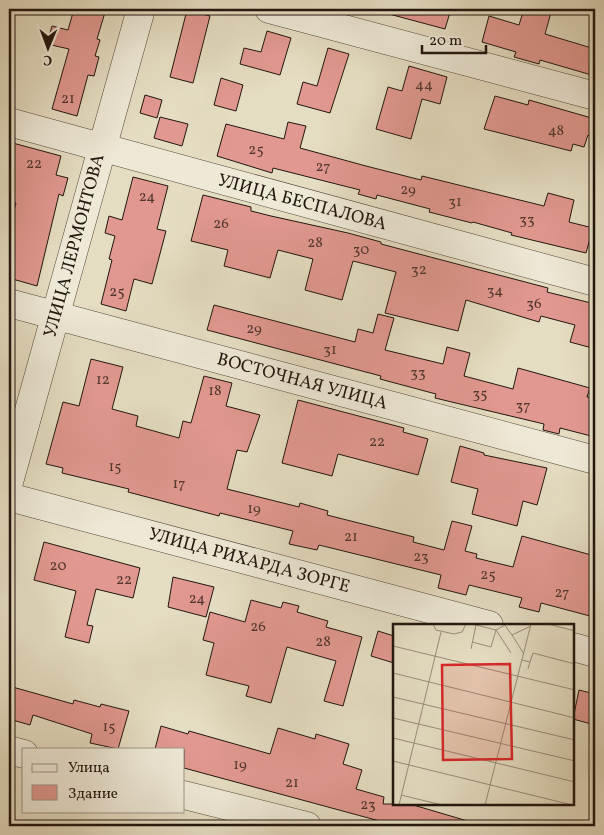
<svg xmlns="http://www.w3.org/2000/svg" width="604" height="835" viewBox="0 0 604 835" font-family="Vollkorn,serif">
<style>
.building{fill:#e19890;stroke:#22160e}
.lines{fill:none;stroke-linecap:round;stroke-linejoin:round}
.minor-casing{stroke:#53483b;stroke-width:29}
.minor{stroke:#eee9d7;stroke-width:28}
.labels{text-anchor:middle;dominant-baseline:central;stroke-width:5;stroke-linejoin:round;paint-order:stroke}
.number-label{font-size:15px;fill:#52362e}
.street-label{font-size:18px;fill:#22160e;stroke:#eee9d7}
.inset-road{fill:none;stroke:#978d7a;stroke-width:1}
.view{fill:#d62828;fill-opacity:0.15;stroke:#d62828;stroke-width:2.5}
.inset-edge{fill:none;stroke:#22160e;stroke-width:2.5}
</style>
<rect width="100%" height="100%" fill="#e5ddc2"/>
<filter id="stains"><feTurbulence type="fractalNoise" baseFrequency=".004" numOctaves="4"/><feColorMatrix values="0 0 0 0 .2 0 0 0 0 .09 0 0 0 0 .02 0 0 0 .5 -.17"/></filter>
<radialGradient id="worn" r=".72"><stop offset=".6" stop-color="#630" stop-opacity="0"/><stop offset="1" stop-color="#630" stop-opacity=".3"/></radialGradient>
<path class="building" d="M 74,9 L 106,9 L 97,39 L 100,40 L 95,56 L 99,57 L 94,76 L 88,75 L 77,116 L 52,109 L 69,49 L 47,44 L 52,26 L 68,30 Z
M 390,9 L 451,9 L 445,29 L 389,14 Z
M 524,9 L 552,9 L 545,34 L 595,49 L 595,76 L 540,60 L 539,64 L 514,57 L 516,52 L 482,42 L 489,16 L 519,25 Z
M 187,10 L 210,16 L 193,83 L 170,77 Z
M 267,31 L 291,38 L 280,75 L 240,64 L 244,48 L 261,52 Z
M 328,48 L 349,54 L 330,113 L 297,104 L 303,82 L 317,86 Z
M 409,66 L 447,77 L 440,104 L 422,99 L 411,139 L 376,129 L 388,87 L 402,91 Z
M 221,78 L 243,85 L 236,111 L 214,105 Z
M 145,95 L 162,100 L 157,118 L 140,113 Z
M 495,96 L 528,105 L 529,100 L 595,119 L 595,138 L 588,135 L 584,147 L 573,144 L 571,151 L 484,129 Z
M 160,117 L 188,124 L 182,146 L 154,138 Z
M 288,122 L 306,126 L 300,148 L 366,166 L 421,180 L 422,176 L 544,206 L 548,193 L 574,200 L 569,222 L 593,228 L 586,253 L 511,235 L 512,233 L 473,222 L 472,223 L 429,212 L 430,209 L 377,195 L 376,199 L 358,194 L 360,190 L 273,168 L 272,173 L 217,156 L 226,124 L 284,139 Z
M 9,142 L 61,156 L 56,175 L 68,178 L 63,196 L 59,194 L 37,286 L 9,278 L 9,228 L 16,203 L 9,201 Z
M 133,177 L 168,186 L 157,229 L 166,231 L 152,284 L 134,279 L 126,311 L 101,304 L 112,260 L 109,259 L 115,236 L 105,233 L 109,216 L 122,220 Z
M 203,195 L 251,207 L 251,211 L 271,216 L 348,233 L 381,242 L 381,244 L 548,288 L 547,292 L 595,304 L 595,336 L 592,348 L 570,342 L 575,325 L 541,316 L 539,322 L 466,300 L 458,331 L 385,313 L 396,272 L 353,261 L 342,300 L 305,290 L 313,259 L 278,250 L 270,278 L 224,266 L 228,250 L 191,241 Z
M 214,305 L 355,342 L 358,329 L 373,333 L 378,314 L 394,318 L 385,350 L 443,364 L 447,347 L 470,353 L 464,376 L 513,389 L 518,368 L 590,388 L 587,397 L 595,399 L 595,437 L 560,428 L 559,434 L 543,430 L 544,424 L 435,398 L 436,394 L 380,379 L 381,376 L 207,330 Z
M 91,359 L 123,367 L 112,409 L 138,416 L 136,426 L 179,438 L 183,421 L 191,423 L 204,376 L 232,383 L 226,406 L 260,415 L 247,452 L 237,450 L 227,489 L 299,507 L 300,503 L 328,511 L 327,515 L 414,537 L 413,542 L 444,550 L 452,521 L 472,526 L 465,551 L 477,554 L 476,558 L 513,567 L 522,536 L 595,556 L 595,596 L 590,616 L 541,603 L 539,612 L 519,607 L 522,598 L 469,585 L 466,595 L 438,588 L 441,575 L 319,545 L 317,550 L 289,544 L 293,531 L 220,513 L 219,516 L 128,492 L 129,489 L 62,473 L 63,468 L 46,464 L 63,402 L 79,406 Z
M 298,400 L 404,428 L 403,432 L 428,439 L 418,475 L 338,454 L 332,476 L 282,463 Z
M 460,446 L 484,453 L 484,455 L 547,468 L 537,505 L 523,501 L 517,526 L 472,514 L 478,489 L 451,482 Z
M 44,542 L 140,568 L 133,598 L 96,589 L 87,625 L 93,626 L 89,643 L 65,637 L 76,591 L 34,580 Z
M 173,577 L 214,587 L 206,617 L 168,607 Z
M 251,600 L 281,608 L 283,602 L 299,606 L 297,612 L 328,621 L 326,627 L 362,637 L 343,706 L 324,701 L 336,661 L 287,647 L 271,703 L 246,696 L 249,686 L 206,675 L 214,643 L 203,640 L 210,612 L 245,622 Z
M 378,631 L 394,636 L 394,663 L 371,656 Z
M 9,686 L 73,704 L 74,700 L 100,707 L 101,704 L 129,711 L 118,749 L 90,743 L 92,734 L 33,715 L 30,725 L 9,719 Z
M 579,690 L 595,694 L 595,725 L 573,719 Z
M 161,726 L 188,734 L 189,731 L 270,754 L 278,728 L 315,739 L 316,734 L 349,744 L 343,764 L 362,770 L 356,789 L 384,797 L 383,804 L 410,804 L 471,822 L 470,826 L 398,826 L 184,768 L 184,749 L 155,749 Z"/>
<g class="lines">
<g class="minor-casing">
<path id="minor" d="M 269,9 L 595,96
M 9,122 L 595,282
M 9,303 L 595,460
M 9,482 L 141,9
M 9,497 L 489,625
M 573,647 L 595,653
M 9,750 L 24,754
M 184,795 L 307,826"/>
</g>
<use href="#minor" class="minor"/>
</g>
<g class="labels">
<g class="number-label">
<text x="424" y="85">44</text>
<text x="68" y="99">21</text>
<text x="556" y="131">48</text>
<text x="256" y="150">25</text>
<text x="34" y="164">22</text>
<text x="323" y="167">27</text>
<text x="408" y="190">29</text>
<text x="147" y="197">24</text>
<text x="455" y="202">31</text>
<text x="527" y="220">33</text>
<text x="221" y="224">26</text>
<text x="315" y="243">28</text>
<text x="361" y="250">30</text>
<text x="419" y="270">32</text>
<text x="495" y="291">34</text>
<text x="117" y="292">25</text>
<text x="534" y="304">36</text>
<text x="254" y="329">29</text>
<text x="330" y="350">31</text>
<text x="418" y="373">33</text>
<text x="103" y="380">12</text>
<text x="215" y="391">18</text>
<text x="480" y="394">35</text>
<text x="523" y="406">37</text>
<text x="377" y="442">22</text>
<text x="115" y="467">15</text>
<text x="179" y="484">17</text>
<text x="254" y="509">19</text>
<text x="351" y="537">21</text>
<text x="421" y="557">23</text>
<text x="58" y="566">20</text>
<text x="488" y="575">25</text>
<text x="124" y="580">22</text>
<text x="562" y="593">27</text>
<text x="197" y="599">24</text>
<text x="258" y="627">26</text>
<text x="323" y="642">28</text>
<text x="109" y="727">15</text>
<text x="240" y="765">19</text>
<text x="292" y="783">21</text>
<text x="368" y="805">23</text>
</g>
<g class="street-label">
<text transform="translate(302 203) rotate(15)">УЛИЦА БЕСПАЛОВА</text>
<text transform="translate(75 246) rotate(-75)">УЛИЦА ЛЕРМОНТОВА</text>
<text transform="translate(302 382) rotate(15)">ВОСТОЧНАЯ УЛИЦА</text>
<text transform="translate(249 561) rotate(15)">УЛИЦА РИХАРДА ЗОРГЕ</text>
</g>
</g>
<g transform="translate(393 624)">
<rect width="181" height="181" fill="#e5ddc2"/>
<path class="inset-road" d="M 40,0 L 43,6 L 61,10 L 69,8 L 73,0M 111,0 L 119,11 L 138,2M 155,0 L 182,7M 83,1 L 103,6 L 112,1M 119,11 L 131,30M 79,18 L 98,23 L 103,6 L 118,29M 0,22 L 182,66M 78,25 L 83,1M 129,36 L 137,38 L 135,45M 137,38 L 140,29 L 182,40M 0,49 L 182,94M 0,73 L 182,116M 0,94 L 182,137M 0,114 L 182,158M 0,137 L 179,181M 8,171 L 49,181M 6,181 L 48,8M 92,181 L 138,0"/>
<path class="view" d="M 117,40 L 119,135 L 50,136 L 49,41 Z"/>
<rect width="181" height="181" class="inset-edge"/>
</g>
<rect width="604" height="835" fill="none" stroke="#e5ddc2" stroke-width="30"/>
<rect x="10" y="10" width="584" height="815" fill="none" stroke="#22160e" stroke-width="2.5"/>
<rect x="15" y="15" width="574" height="805" fill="none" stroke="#22160e"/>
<rect x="22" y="748" width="162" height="65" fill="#eee9d7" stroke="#9c9587"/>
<rect x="32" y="764" width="25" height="8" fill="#eee9d7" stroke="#9c9587"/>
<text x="68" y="772" font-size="15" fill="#22160e">Улица</text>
<rect x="32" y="785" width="25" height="15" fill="#e19890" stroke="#9c9587"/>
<text x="68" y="798" font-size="15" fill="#22160e">Здание</text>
<g transform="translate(48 48) rotate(181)" stroke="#eee9d7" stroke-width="4" paint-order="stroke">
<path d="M0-4L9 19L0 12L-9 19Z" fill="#22160e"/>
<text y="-8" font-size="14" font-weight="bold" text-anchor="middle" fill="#22160e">С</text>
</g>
<path d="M422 45v8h64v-8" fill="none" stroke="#22160e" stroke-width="2.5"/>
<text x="429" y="45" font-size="15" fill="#22160e" stroke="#eee9d7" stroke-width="4" paint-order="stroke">20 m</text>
<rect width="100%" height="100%" filter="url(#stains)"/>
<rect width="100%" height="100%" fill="url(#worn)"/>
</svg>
